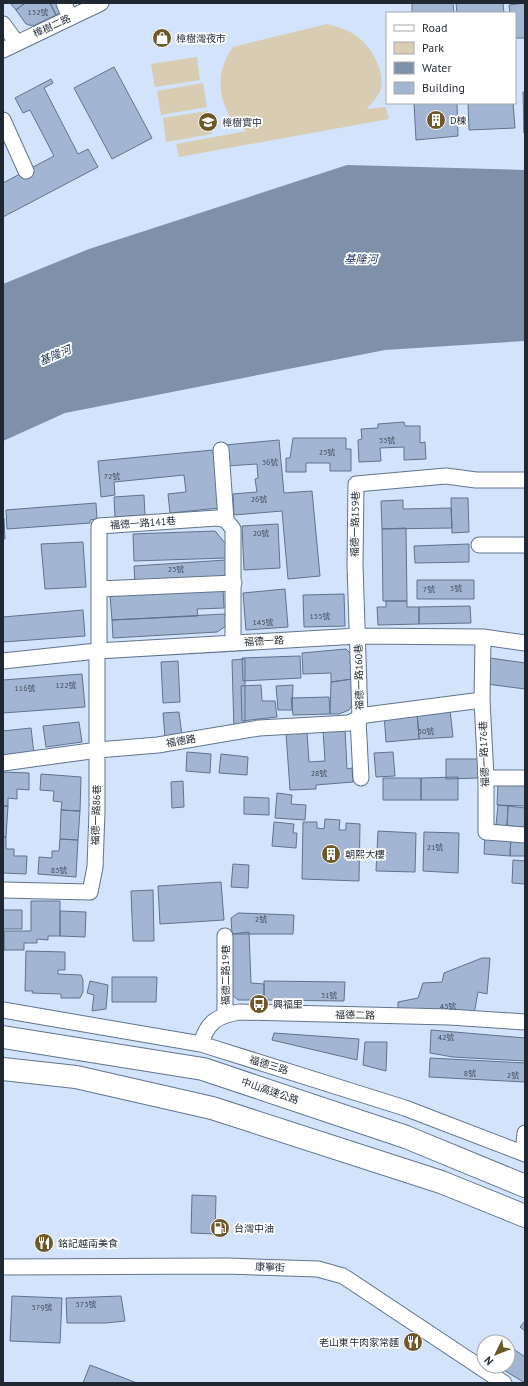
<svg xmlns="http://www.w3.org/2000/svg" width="528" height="1386" viewBox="0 0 528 1386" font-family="'PT Sans','Noto Sans TC',sans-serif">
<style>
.green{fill:#d8ccb3}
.water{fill:#7f91aa}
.building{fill:#a2b6d3;stroke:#60728d}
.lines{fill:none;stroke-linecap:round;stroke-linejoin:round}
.minor-casing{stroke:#61748f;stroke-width:17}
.highway-casing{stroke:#61748f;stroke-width:24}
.minor{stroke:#fff;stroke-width:15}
.highway{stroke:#fff;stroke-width:22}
.labels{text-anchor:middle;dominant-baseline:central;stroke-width:3.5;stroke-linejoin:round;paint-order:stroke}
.number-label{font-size:8px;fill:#404b5a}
.street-label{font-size:10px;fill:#1f2732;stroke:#fff}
.poi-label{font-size:10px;fill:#1f2732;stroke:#fff;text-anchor:start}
.water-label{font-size:11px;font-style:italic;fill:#213a5f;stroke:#fff}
</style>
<rect width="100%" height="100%" fill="#d2e3fb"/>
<path class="green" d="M 327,24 C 338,27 349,30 358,37 C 372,48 385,71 381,89 C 379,96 371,103 367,109 L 386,107 L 389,119 L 179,157 L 176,144 L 247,131 C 244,129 239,128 236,125 C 232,122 229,115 226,109 C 217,87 219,67 233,47 Z
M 197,57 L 200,80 L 155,87 L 151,64 Z
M 203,83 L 207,107 L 161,115 L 157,91 Z
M 208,111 L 212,134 L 166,142 L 163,118 Z"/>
<path class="water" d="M 347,165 L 525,170 L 525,341 L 385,350 L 65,413 L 3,441 L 3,284 L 89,249 Z"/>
<path class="building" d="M 10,3 L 25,3 L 16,10 Z
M 25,3 L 50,3 L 56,15 L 33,26 L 26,24 L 16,10 Z
M 50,3 L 64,3 L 67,9 L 56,15 Z
M 412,3 L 453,3 L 454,13 L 412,13 Z
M 456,3 L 503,3 L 504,13 L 457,13 Z
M 525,3 L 525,38 L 515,38 L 515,13 L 510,13 L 509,5 Z
M 114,67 L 152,138 L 112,159 L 74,88 Z
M 51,79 L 53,83 L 44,88 L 78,154 L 88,149 L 98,167 L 3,217 L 3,183 L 54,156 L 30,110 L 23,113 L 15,98 Z
M 523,92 L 525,92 L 524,133 Z
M 414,103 L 457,103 L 458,136 L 416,140 Z
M 468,103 L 513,103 L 515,128 L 469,130 Z
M 404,422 L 405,426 L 420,426 L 420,443 L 425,442 L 426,459 L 404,460 L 404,447 L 380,448 L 381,461 L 359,462 L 358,440 L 362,439 L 361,429 L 378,428 L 378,424 Z
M 293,438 L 346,438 L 346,449 L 351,449 L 351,471 L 330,471 L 330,463 L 306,463 L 306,472 L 286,472 L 286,458 L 290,458 Z
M 279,440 L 284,493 L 312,491 L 320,576 L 288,579 L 282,511 L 234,515 L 233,494 L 257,492 L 255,479 L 258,478 L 257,464 L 226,466 L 225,445 Z
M 213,450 L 219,508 L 170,513 L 168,494 L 186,492 L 184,475 L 114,482 L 115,495 L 101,497 L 98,461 Z
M 144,495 L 145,515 L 115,517 L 114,497 Z
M 451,498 L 468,498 L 469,532 L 452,533 Z
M 403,500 L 403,509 L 451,508 L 452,528 L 382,529 L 381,501 Z
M 96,503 L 97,519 L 90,520 L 90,523 L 7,529 L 6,510 Z
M 3,518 L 4,518 L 5,539 L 3,539 Z
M 278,524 L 280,568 L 244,570 L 242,526 Z
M 406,528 L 407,601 L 383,601 L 382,529 Z
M 215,531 L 226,544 L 226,558 L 134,561 L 133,534 Z
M 83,542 L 86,587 L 45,589 L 41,544 Z
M 469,544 L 469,562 L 415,563 L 414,546 Z
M 226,560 L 226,580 L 135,586 L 134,566 Z
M 417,580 L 474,580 L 474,599 L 417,599 Z
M 223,589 L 224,608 L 197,609 L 198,616 L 112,620 L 110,595 Z
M 285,589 L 288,627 L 246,630 L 243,593 Z
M 344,594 L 345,626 L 304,627 L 303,595 Z
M 386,601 L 407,601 L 407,607 L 419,607 L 419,624 L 378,625 L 377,607 L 386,607 Z
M 470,606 L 471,623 L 419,624 L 419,607 Z
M 83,610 L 85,636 L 3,642 L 3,617 Z
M 225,614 L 226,626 L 217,632 L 113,638 L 112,620 Z
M 346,649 L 351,654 L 352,679 L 331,682 L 331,673 L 303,674 L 302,653 Z
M 300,656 L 301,678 L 243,681 L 242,658 Z
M 490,658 L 525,663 L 525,689 L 487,684 Z
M 245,659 L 245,731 L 234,732 L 232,660 Z
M 178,661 L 180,702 L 163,703 L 161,662 Z
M 82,674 L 85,707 L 3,713 L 3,680 Z
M 352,679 L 352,705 L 349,710 L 339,714 L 330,714 L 331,682 Z
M 261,685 L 262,701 L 275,701 L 277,717 L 242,721 L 241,686 Z
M 293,685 L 292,710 L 278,710 L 276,686 Z
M 329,697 L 330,714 L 293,715 L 291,698 Z
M 450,710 L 453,737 L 419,739 L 417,712 Z
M 179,712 L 182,736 L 165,737 L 163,713 Z
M 417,712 L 419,739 L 386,742 L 384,714 Z
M 79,722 L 82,742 L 46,747 L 43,726 Z
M 31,728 L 34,754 L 3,757 L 3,731 Z
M 345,729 L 347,769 L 352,768 L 353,782 L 316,785 L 316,789 L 290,790 L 286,733 L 307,732 L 309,762 L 325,761 L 323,730 Z
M 187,752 L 211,754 L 210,773 L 186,771 Z
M 393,752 L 395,776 L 376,777 L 374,753 Z
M 221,754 L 248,757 L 247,775 L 219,773 Z
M 446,759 L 478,759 L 478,778 L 446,779 Z
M 3,772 L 29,773 L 29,790 L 17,789 L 17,799 L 8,798 L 8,806 L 3,806 Z
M 41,774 L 81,777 L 80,811 L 61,810 L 62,802 L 53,801 L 54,791 L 40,790 Z
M 458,777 L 458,800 L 421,800 L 421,778 Z
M 383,778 L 421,778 L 421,800 L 383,800 Z
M 183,781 L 184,807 L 172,808 L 171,782 Z
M 498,783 L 525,784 L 525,806 L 497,805 Z
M 277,793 L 292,795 L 291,804 L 306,805 L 305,820 L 275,818 Z
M 244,797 L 269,798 L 269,815 L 244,814 Z
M 498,805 L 508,806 L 507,826 L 496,825 Z
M 3,806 L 8,806 L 6,837 L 3,837 Z
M 508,806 L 525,808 L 525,827 L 507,826 Z
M 61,810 L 80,811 L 78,840 L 60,839 Z
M 325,819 L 340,820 L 339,830 L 346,830 L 346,823 L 360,824 L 359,881 L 302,879 L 303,822 L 317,822 L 317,828 L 324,829 Z
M 274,822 L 294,824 L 293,833 L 297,833 L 296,848 L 272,846 Z
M 378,831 L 416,833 L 415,872 L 376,871 Z
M 424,832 L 459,833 L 458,873 L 423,871 Z
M 485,835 L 511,836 L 510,856 L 484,854 Z
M 511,836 L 525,837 L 525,856 L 510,856 Z
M 3,837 L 6,837 L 6,849 L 14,849 L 14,856 L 27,856 L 26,874 L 3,873 Z
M 60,839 L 78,840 L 76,877 L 38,874 L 39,857 L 52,858 L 52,851 L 59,851 Z
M 513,860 L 525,861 L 525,884 L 512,883 Z
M 233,864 L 249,865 L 248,888 L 231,887 Z
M 221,882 L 224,920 L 160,924 L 158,886 Z
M 153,890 L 154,941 L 133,941 L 131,891 Z
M 31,901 L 60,901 L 60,936 L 48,936 L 48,940 L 37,939 L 37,943 L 24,943 L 24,950 L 4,950 L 4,931 L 31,931 Z
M 3,910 L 22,910 L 22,929 L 3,929 Z
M 60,911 L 86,912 L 85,937 L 60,936 Z
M 238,913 L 294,915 L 293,934 L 232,934 L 231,918 Z
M 249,932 L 251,983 L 264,984 L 264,1000 L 238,1000 L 231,994 L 232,934 Z
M 26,951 L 65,952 L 65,970 L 58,970 L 58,974 L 81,975 L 83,980 L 83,992 L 80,998 L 61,998 L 61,994 L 32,993 L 33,991 L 25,991 Z
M 482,958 L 490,958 L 487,994 L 478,992 L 474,1014 L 398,1013 L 398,1002 L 418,998 L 423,983 L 442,982 L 444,973 Z
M 112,977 L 157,977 L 156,1002 L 112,1002 Z
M 90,981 L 108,985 L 106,1009 L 92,1011 L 94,995 L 87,993 Z
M 264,981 L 345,982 L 344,1001 L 264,1000 Z
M 431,1030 L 525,1038 L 525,1061 L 453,1057 L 430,1053 Z
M 274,1033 L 359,1039 L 357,1060 L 272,1040 Z
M 365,1042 L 387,1042 L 386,1071 L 363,1065 Z
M 430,1058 L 525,1063 L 525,1082 L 429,1077 Z
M 192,1195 L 216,1196 L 215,1234 L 191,1233 Z
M 12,1296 L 62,1298 L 60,1343 L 10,1341 Z
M 121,1296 L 125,1321 L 106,1323 L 67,1323 L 66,1298 Z
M 525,1321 L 525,1331 L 520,1327 Z
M 515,1350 L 525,1357 L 525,1383 L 502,1369 L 505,1366 L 508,1366 L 508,1361 Z
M 90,1365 L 137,1383 L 83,1383 Z"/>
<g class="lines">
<g class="minor-casing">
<path id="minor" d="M 64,3 L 70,18
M 3,24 L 17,43
M 3,50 L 101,3
M 3,120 L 26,171
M 221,450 L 226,520
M 479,545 L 525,545
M 99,589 L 234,583
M 483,637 L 482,700 L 486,778 L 486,832 L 525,835
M 99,651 L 99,526 L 217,518 L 226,520 L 233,529 L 233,642
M 3,661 L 97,651 L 358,636 L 483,637 L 525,643
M 360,718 L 355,565 L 356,484 L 446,476 L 476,480 L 525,480
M 358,719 L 361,778
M 3,763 L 98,750 L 158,745 L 259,728 L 349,723 L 366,715 L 482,700
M 486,778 L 524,778
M 3,890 L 90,892 L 95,867 L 97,812 L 97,651
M 3,1010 L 201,1044 L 405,1108 L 525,1154
M 225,1014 L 225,936
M 201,1044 C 207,1022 217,1016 239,1012 L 449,1017 L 525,1022
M 523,1153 L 525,1133
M 3,1267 L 227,1266 L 318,1269 L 343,1276 L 504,1383"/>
</g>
<g class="highway-casing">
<path id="highway" d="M 3,1037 L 203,1069 L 406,1137 L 525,1186
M 3,1069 L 76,1077 L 212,1108 L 441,1182 L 525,1216"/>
</g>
<use href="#minor" class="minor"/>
<use href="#highway" class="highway"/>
</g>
<defs>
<g id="shop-disc" transform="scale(1)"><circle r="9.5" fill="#6f5828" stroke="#fff"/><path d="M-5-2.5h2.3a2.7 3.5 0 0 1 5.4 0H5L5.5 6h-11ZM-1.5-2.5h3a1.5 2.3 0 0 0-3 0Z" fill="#fff"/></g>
<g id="building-disc" transform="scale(1)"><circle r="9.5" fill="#6f5828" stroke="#fff"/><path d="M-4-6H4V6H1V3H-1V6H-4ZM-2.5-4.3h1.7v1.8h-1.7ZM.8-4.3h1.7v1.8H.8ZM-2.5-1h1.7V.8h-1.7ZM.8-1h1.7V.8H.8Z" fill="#fff"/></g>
<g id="school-disc" transform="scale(1)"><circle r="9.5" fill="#6f5828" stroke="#fff"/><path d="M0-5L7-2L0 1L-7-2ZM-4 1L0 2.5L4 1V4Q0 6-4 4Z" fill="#fff"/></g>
<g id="bus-disc" transform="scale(1)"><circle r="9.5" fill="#6f5828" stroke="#fff"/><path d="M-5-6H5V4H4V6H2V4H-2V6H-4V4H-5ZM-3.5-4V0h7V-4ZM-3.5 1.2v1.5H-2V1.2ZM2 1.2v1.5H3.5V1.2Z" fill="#fff"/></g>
<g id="fuel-disc" transform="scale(1)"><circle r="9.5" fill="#6f5828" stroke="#fff"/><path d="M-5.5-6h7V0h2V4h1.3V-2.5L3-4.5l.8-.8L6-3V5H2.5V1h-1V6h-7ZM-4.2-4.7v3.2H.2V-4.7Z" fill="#fff"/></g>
<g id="restaurant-disc" transform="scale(1)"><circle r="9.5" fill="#6f5828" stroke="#fff"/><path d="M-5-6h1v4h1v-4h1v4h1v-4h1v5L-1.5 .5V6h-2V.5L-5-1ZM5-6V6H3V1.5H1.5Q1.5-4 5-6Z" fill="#fff"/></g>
</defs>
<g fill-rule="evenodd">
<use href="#shop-disc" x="162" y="38"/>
<use href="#building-disc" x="436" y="120"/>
<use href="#school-disc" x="208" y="122"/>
<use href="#building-disc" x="331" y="854"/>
<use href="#bus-disc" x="259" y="1004"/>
<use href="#fuel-disc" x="220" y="1228"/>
<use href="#restaurant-disc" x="44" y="1243"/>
<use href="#restaurant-disc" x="413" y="1342"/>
</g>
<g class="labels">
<g class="number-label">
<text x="38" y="12">132號</text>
<text x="387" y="440">33號</text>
<text x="327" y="452">23號</text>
<text x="270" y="462">36號</text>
<text x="112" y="476">72號</text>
<text x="259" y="499">26號</text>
<text x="261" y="533">20號</text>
<text x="176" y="569">23號</text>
<text x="456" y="588">3號</text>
<text x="429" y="589">7號</text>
<text x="320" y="616">155號</text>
<text x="263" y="622">145號</text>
<text x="66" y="685">122號</text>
<text x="25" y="688">116號</text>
<text x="426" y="731">50號</text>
<text x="319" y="773">28號</text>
<text x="435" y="847">21號</text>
<text x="59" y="870">83號</text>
<text x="261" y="919">2號</text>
<text x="329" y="995">31號</text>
<text x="448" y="1006">43號</text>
<text x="446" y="1037">42號</text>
<text x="470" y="1073">8號</text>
<text x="513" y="1075">2號</text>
<text x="86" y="1304">573號</text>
<text x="42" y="1307">579號</text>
</g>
<g class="street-label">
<text transform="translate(52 26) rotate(-25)">樟樹二路</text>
<text transform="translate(143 523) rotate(-4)">福德一路141巷</text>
<text transform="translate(355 524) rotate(-89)">福德一路159巷</text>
<text transform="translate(264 641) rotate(-3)">福德一路</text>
<text transform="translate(359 677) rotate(-91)">福德一路160巷</text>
<text transform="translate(181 741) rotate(-10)">福德路</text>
<text transform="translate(484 754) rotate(-92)">福德一路176巷</text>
<text transform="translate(96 815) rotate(-88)">福德一路86巷</text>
<text transform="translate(225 975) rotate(-90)">福德二路19巷</text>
<text transform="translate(355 1015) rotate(1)">福德二路</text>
<text transform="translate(269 1065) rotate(17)">福德三路</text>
<text transform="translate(270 1091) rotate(19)">中山高速公路</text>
<text transform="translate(270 1267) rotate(2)">康寧街</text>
</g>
<g class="poi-label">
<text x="176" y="38">樟樹灣夜市</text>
<text x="450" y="120">D棟</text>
<text x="222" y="122">樟樹實中</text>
<text x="345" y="854">朝熙大樓</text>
<text x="273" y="1004">興福里</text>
<text x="234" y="1228">台灣中油</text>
<text x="58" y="1243">銘記越南美食</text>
<text x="399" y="1342" text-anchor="end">老山東牛肉家常麵</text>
</g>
<g class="water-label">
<text x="361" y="259">基隆河</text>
<text transform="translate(55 355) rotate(-23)">基隆河</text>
</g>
</g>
<rect width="528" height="1386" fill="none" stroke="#1f2732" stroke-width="8"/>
<rect x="386" y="12" width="130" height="92" fill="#ffffff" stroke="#a5a9ad"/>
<rect x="394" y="25" width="20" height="6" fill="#ffffff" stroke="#a5a9ad"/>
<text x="422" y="32" font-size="12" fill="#1f2732">Road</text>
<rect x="394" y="42" width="20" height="12" fill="#d8ccb3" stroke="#a5a9ad"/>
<text x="422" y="52" font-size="12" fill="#1f2732">Park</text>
<rect x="394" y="62" width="20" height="12" fill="#7f91aa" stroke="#a5a9ad"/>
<text x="422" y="72" font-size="12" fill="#1f2732">Water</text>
<rect x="394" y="82" width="20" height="12" fill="#a2b6d3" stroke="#a5a9ad"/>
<text x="422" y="92" font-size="12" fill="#1f2732">Building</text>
<g transform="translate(496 1354) rotate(227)"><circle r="19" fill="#ffffff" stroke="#a5a9ad"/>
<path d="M0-3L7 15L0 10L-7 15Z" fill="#6f5828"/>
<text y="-6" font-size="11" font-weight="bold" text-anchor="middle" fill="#1f2732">N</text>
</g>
</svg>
